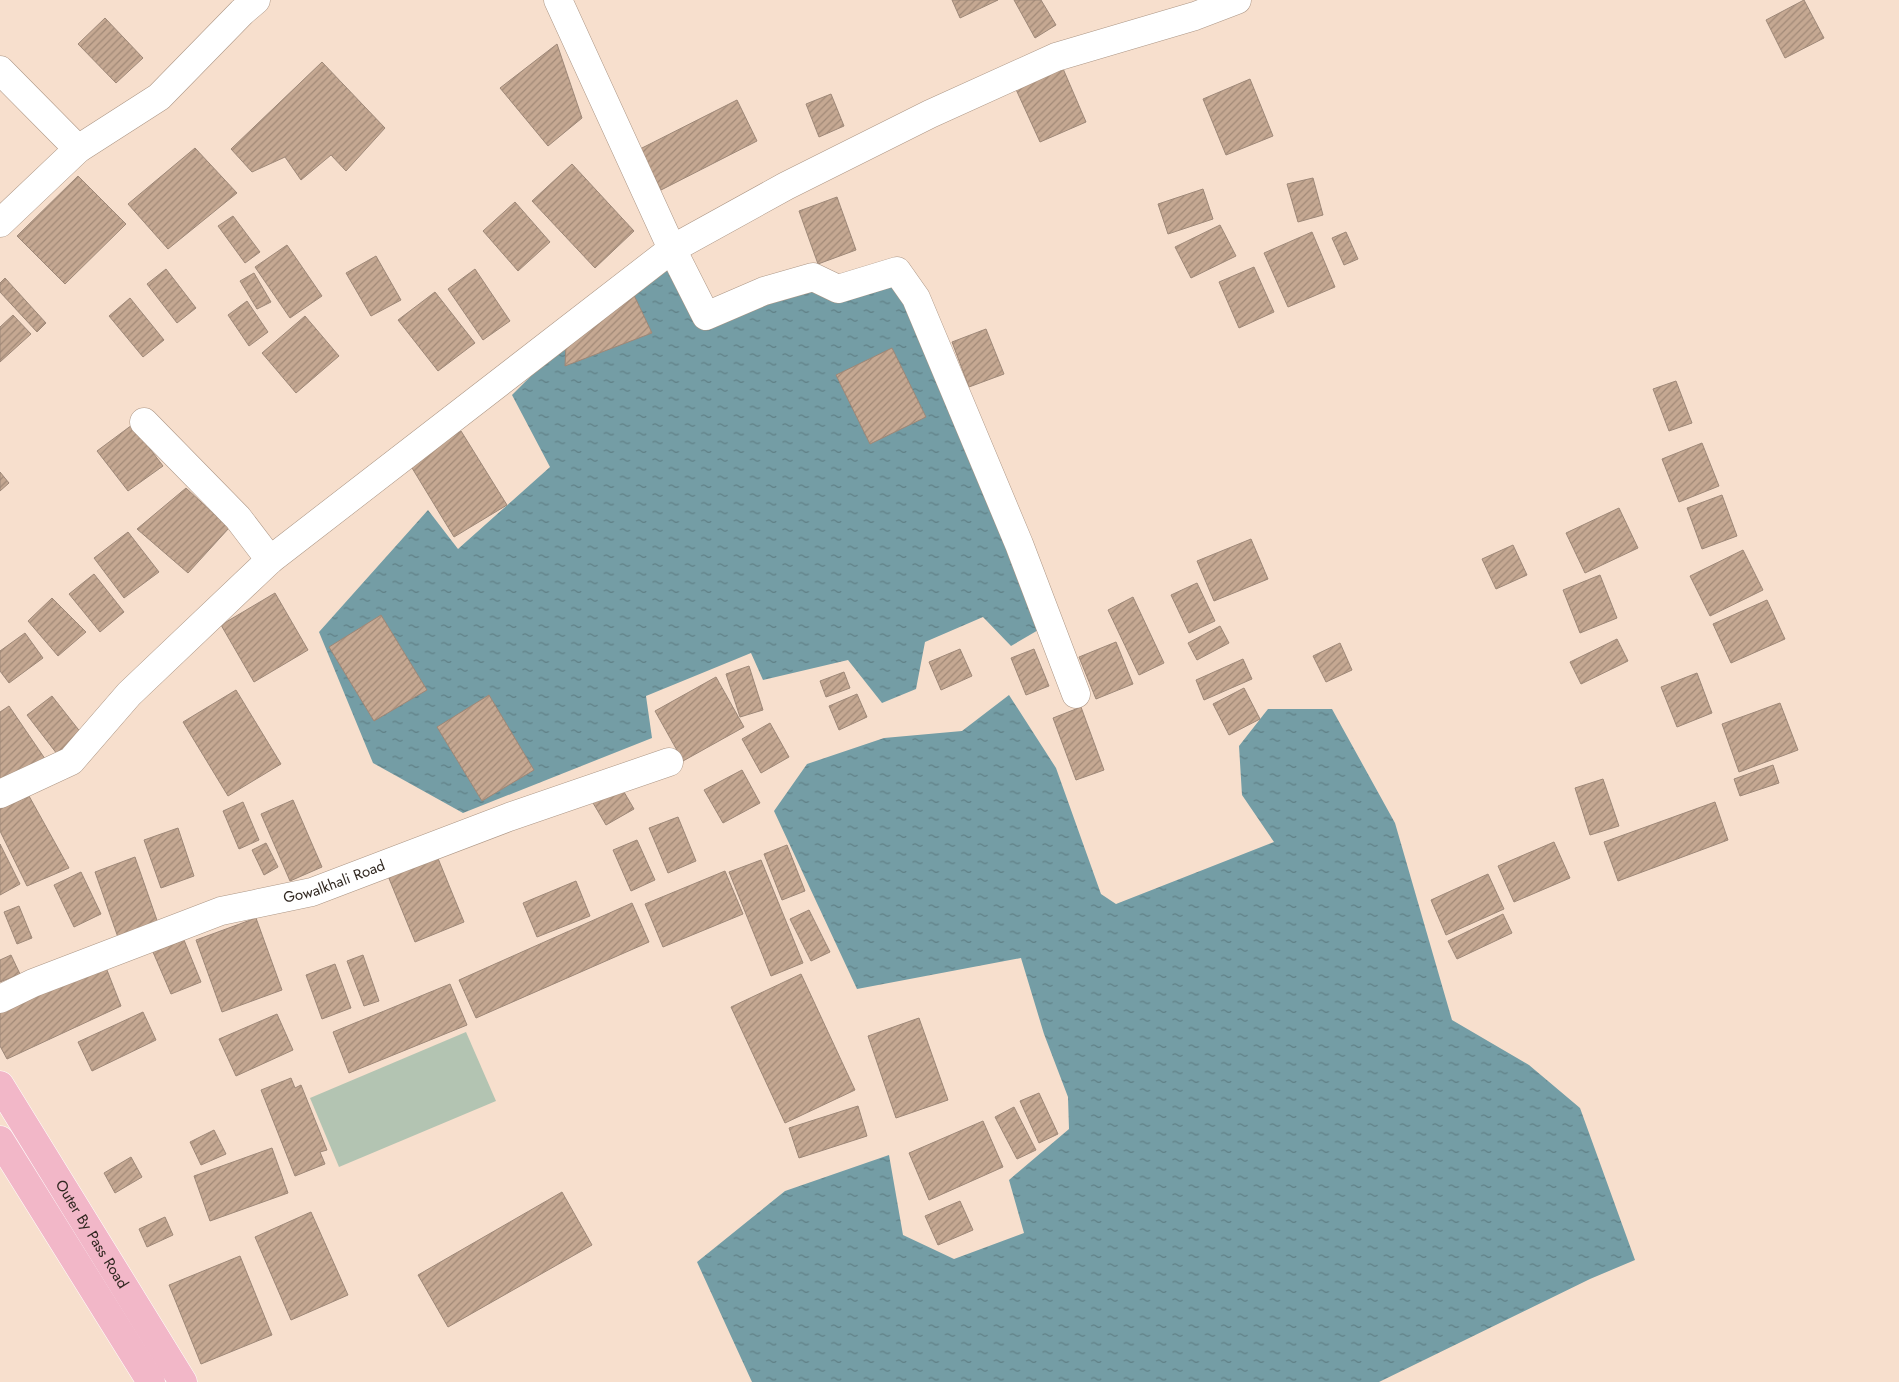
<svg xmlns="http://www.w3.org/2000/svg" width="1899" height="1382" viewBox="0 0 1899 1382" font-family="Jost,sans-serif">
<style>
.green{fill:#b3c4b2}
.water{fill:url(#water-ripples)}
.building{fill:url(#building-hatch);stroke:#9e8878}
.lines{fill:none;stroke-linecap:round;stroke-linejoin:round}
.minor-casing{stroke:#ac9685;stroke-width:29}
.primary-casing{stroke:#fff;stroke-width:29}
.minor{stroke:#fff;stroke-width:28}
.primary{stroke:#f2b7c8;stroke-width:28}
.labels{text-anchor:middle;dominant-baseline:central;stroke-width:4;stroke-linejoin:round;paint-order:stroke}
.street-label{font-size:15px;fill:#312821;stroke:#fdeee3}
</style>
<defs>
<pattern id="water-ripples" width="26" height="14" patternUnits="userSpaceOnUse" patternTransform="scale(1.25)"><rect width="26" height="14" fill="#749da5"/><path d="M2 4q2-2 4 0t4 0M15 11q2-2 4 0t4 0" fill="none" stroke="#608086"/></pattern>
<pattern id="building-hatch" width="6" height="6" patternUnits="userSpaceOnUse" patternTransform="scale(1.25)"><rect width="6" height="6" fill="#c5a892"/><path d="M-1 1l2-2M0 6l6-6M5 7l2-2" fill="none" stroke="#a18977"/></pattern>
</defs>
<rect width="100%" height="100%" fill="#f7dfcd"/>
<path class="green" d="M 466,1032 L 496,1101 L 339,1167 L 310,1098 Z"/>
<path class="water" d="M 667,266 L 697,327 L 800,284 L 894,278 L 1040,629 L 1011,646 L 983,617 L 925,642 L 916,689 L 882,703 L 848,660 L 763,680 L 751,653 L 646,696 L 652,738 L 463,813 L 373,763 L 319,632 L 428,510 L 458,549 L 550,467 L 512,395 L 581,326 Z
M 1009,695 L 1056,768 L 1101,894 L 1116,904 L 1274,842 L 1242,795 L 1239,746 L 1268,709 L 1332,709 L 1395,823 L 1452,1020 L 1529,1065 L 1580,1108 L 1635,1260 L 1590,1279 L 1379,1382 L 752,1382 L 697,1262 L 785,1191 L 889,1155 L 903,1235 L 954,1259 L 1024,1233 L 1009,1180 L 1069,1129 L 1068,1097 L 1044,1034 L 1021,958 L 857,989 L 774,811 L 807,764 L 884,738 L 962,731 Z"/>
<path class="building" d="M 952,0 L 998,0 L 960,18 Z
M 1014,0 L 1041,0 L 1056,25 L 1035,38 Z
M 1804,0 L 1824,38 L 1785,58 L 1766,20 Z
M 105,18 L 143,58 L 116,83 L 78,44 Z
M 557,44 L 582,118 L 548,146 L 500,88 Z
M 322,62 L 385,128 L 346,171 L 331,155 L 301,180 L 285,157 L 252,172 L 231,149 Z
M 1061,64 L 1086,122 L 1040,142 L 1014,85 Z
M 1250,79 L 1273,136 L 1226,155 L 1203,99 Z
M 831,94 L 844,126 L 819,137 L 806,104 Z
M 737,100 L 757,141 L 661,190 L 640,149 Z
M 195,148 L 237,193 L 168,249 L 128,204 Z
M 572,164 L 634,231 L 595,268 L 532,201 Z
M 78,176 L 126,224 L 65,284 L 17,236 Z
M 1313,178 L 1323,215 L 1298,222 L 1287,184 Z
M 1203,189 L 1213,219 L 1168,234 L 1158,204 Z
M 837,197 L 856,250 L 818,264 L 799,211 Z
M 515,202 L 550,242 L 518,271 L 483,231 Z
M 233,216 L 260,252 L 245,263 L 218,226 Z
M 1220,225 L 1236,256 L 1191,278 L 1175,247 Z
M 1312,232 L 1335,287 L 1288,307 L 1264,253 Z
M 1346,232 L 1358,259 L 1344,265 L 1332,238 Z
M 287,245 L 322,296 L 290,318 L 255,267 Z
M 376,256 L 401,300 L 371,316 L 346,273 Z
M 1254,267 L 1274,312 L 1239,328 L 1219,282 Z
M 166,269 L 196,308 L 177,323 L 147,284 Z
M 475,269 L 510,321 L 483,340 L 448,289 Z
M 623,272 L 652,333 L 565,366 L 567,323 Z
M 254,273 L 271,302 L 257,309 L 240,281 Z
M 5,278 L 46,323 L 37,332 L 0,292 L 0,283 Z
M 435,292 L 475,343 L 438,371 L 398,320 Z
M 130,298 L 164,340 L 143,357 L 109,316 Z
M 247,301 L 268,332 L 249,346 L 228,315 Z
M 13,315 L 31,334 L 0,362 L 0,327 Z
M 305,316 L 339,356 L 296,393 L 262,353 Z
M 986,329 L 1004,374 L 969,387 L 952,342 Z
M 892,348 L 926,417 L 870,444 L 836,375 Z
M 1676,381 L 1692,423 L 1669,431 L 1653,389 Z
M 132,425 L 163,466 L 128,491 L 97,451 Z
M 461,431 L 507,505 L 454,537 L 409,463 Z
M 1702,443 L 1719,486 L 1679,502 L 1662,459 Z
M 0,472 L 9,483 L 0,491 Z
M 186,488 L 229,528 L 188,573 L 137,529 Z
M 1722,495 L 1737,536 L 1702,549 L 1687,508 Z
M 1619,508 L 1638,548 L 1585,573 L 1566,533 Z
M 128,532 L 159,572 L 124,598 L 94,558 Z
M 1251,539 L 1268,579 L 1214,601 L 1197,561 Z
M 1513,545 L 1527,575 L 1496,589 L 1482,559 Z
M 1743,550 L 1763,590 L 1710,616 L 1690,576 Z
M 94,574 L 124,612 L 100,632 L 69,594 Z
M 1600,575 L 1617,618 L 1580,633 L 1563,590 Z
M 1197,583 L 1215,621 L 1189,633 L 1171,595 Z
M 275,593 L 308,650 L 254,682 L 221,625 Z
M 1133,597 L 1164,663 L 1139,675 L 1108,610 Z
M 52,598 L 86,632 L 58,656 L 28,621 Z
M 1767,600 L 1785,639 L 1731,663 L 1713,624 Z
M 381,615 L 427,690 L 374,721 L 329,647 Z
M 1220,626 L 1229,643 L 1197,660 L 1188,643 Z
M 25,633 L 43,658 L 9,683 L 0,671 L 0,651 Z
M 1617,639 L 1628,661 L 1581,684 L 1570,662 Z
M 1116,642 L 1133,684 L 1096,699 L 1079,657 Z
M 1340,643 L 1352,670 L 1326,682 L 1313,656 Z
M 960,649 L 972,676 L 941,690 L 929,662 Z
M 1034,649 L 1049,686 L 1026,695 L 1011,658 Z
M 1243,659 L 1252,679 L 1204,700 L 1196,680 Z
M 749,666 L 763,710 L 740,717 L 726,674 Z
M 844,672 L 850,688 L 826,697 L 820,681 Z
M 1697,673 L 1712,713 L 1677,727 L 1661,687 Z
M 716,677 L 744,727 L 683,761 L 655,711 Z
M 1244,688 L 1260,719 L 1229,735 L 1213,704 Z
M 236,690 L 281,764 L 228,796 L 183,722 Z
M 857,694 L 867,717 L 839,730 L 829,706 Z
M 489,695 L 534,770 L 482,801 L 437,727 Z
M 52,696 L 89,743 L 64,763 L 27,715 Z
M 1780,703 L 1798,750 L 1739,772 L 1722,724 Z
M 9,706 L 54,772 L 0,780 L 0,712 Z
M 1081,707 L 1104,770 L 1076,780 L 1053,718 Z
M 770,723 L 789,757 L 761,773 L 742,739 Z
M 1773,765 L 1779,783 L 1740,796 L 1734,779 Z
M 742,770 L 760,803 L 723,823 L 704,790 Z
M 614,775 L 634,809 L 606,825 L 586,791 Z
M 1603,779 L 1619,826 L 1590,835 L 1575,788 Z
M 29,796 L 69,868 L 27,886 L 0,831 L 0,809 Z
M 293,800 L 322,867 L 290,881 L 261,814 Z
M 243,802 L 259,840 L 239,849 L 223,811 Z
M 1715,802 L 1728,840 L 1618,881 L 1604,842 Z
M 678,817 L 696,861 L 668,873 L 649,828 Z
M 178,828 L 194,876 L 161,888 L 144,840 Z
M 637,840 L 655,880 L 631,891 L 613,850 Z
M 1554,842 L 1570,878 L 1514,902 L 1498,866 Z
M 266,843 L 278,867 L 264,875 L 252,850 Z
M 0,844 L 20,884 L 0,895 Z
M 787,845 L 805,891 L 782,900 L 764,854 Z
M 437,856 L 464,922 L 415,942 L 388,876 Z
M 135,857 L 160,929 L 120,943 L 95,872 Z
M 761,860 L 803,963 L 771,976 L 729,872 Z
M 725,871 L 743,914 L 663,947 L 645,904 Z
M 81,872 L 101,914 L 74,927 L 54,885 Z
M 1488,874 L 1504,909 L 1446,935 L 1431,900 Z
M 576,881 L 590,916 L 537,937 L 523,903 Z
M 632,903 L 649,942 L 476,1018 L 459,980 Z
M 19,906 L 32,938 L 17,944 L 4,912 Z
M 809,910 L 830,952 L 811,961 L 790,919 Z
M 1503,914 L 1512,933 L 1457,959 L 1448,941 Z
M 256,918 L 282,990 L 222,1012 L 196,940 Z
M 184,940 L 201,982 L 171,994 L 153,952 Z
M 11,955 L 20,974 L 0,982 L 0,960 Z
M 363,955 L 379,1001 L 364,1006 L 347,961 Z
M 335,964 L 351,1008 L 322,1019 L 306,975 Z
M 105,965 L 121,1006 L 7,1059 L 0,1046 L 0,1008 Z
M 801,974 L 855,1090 L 785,1123 L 731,1007 Z
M 450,984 L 467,1025 L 349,1073 L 333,1032 Z
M 143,1012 L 156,1040 L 92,1071 L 78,1042 Z
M 277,1014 L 293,1050 L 236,1076 L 219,1039 Z
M 919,1018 L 948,1100 L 896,1118 L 868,1036 Z
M 291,1078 L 295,1088 L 301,1085 L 327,1150 L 320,1152 L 325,1164 L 295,1176 L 261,1090 Z
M 1039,1093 L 1058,1134 L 1039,1143 L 1020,1101 Z
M 858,1106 L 867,1136 L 799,1158 L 789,1128 Z
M 1014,1107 L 1036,1150 L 1017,1159 L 995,1117 Z
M 983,1121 L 1003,1167 L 929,1200 L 909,1153 Z
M 214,1130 L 226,1154 L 201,1165 L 190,1142 Z
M 272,1148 L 288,1193 L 210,1221 L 194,1176 Z
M 131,1157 L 142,1177 L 115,1193 L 104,1173 Z
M 562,1192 L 592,1245 L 448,1327 L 418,1275 Z
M 960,1201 L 973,1230 L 938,1245 L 925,1216 Z
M 311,1212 L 348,1295 L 291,1320 L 255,1237 Z
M 165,1217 L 173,1235 L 147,1247 L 139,1229 Z
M 240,1256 L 272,1335 L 201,1364 L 169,1285 Z"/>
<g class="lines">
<g class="minor-casing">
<g id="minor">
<path d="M 0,70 L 78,149"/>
<path d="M 0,223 L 78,149 L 159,97 L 242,12 L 256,0"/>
<path d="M 144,422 L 238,518 L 270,560"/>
<path d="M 1076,694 L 1019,544 L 916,298 L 897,271 L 838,289 L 813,277 L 764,291 L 706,316 L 672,249 L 786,186 L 930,114 L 1056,57 L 1195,16 L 1237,0"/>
<path d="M 0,794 L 71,761 L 129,694 L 270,560 L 672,249 L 558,0"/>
<path id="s1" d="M 0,999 L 33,983 L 221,911 L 312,892 L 509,817 L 669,762"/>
</g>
</g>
<g class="primary-casing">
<g id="primary">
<path id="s2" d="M 0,1085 L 183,1382"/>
<path d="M 0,1140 L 151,1382"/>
</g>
</g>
<use href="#minor" class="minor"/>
<use href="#primary" class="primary"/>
</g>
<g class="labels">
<g class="street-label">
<text stroke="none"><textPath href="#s1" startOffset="355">Gowalkhali Road</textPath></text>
<text stroke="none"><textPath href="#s2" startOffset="175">Outer By Pass Road</textPath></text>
</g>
</g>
</svg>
